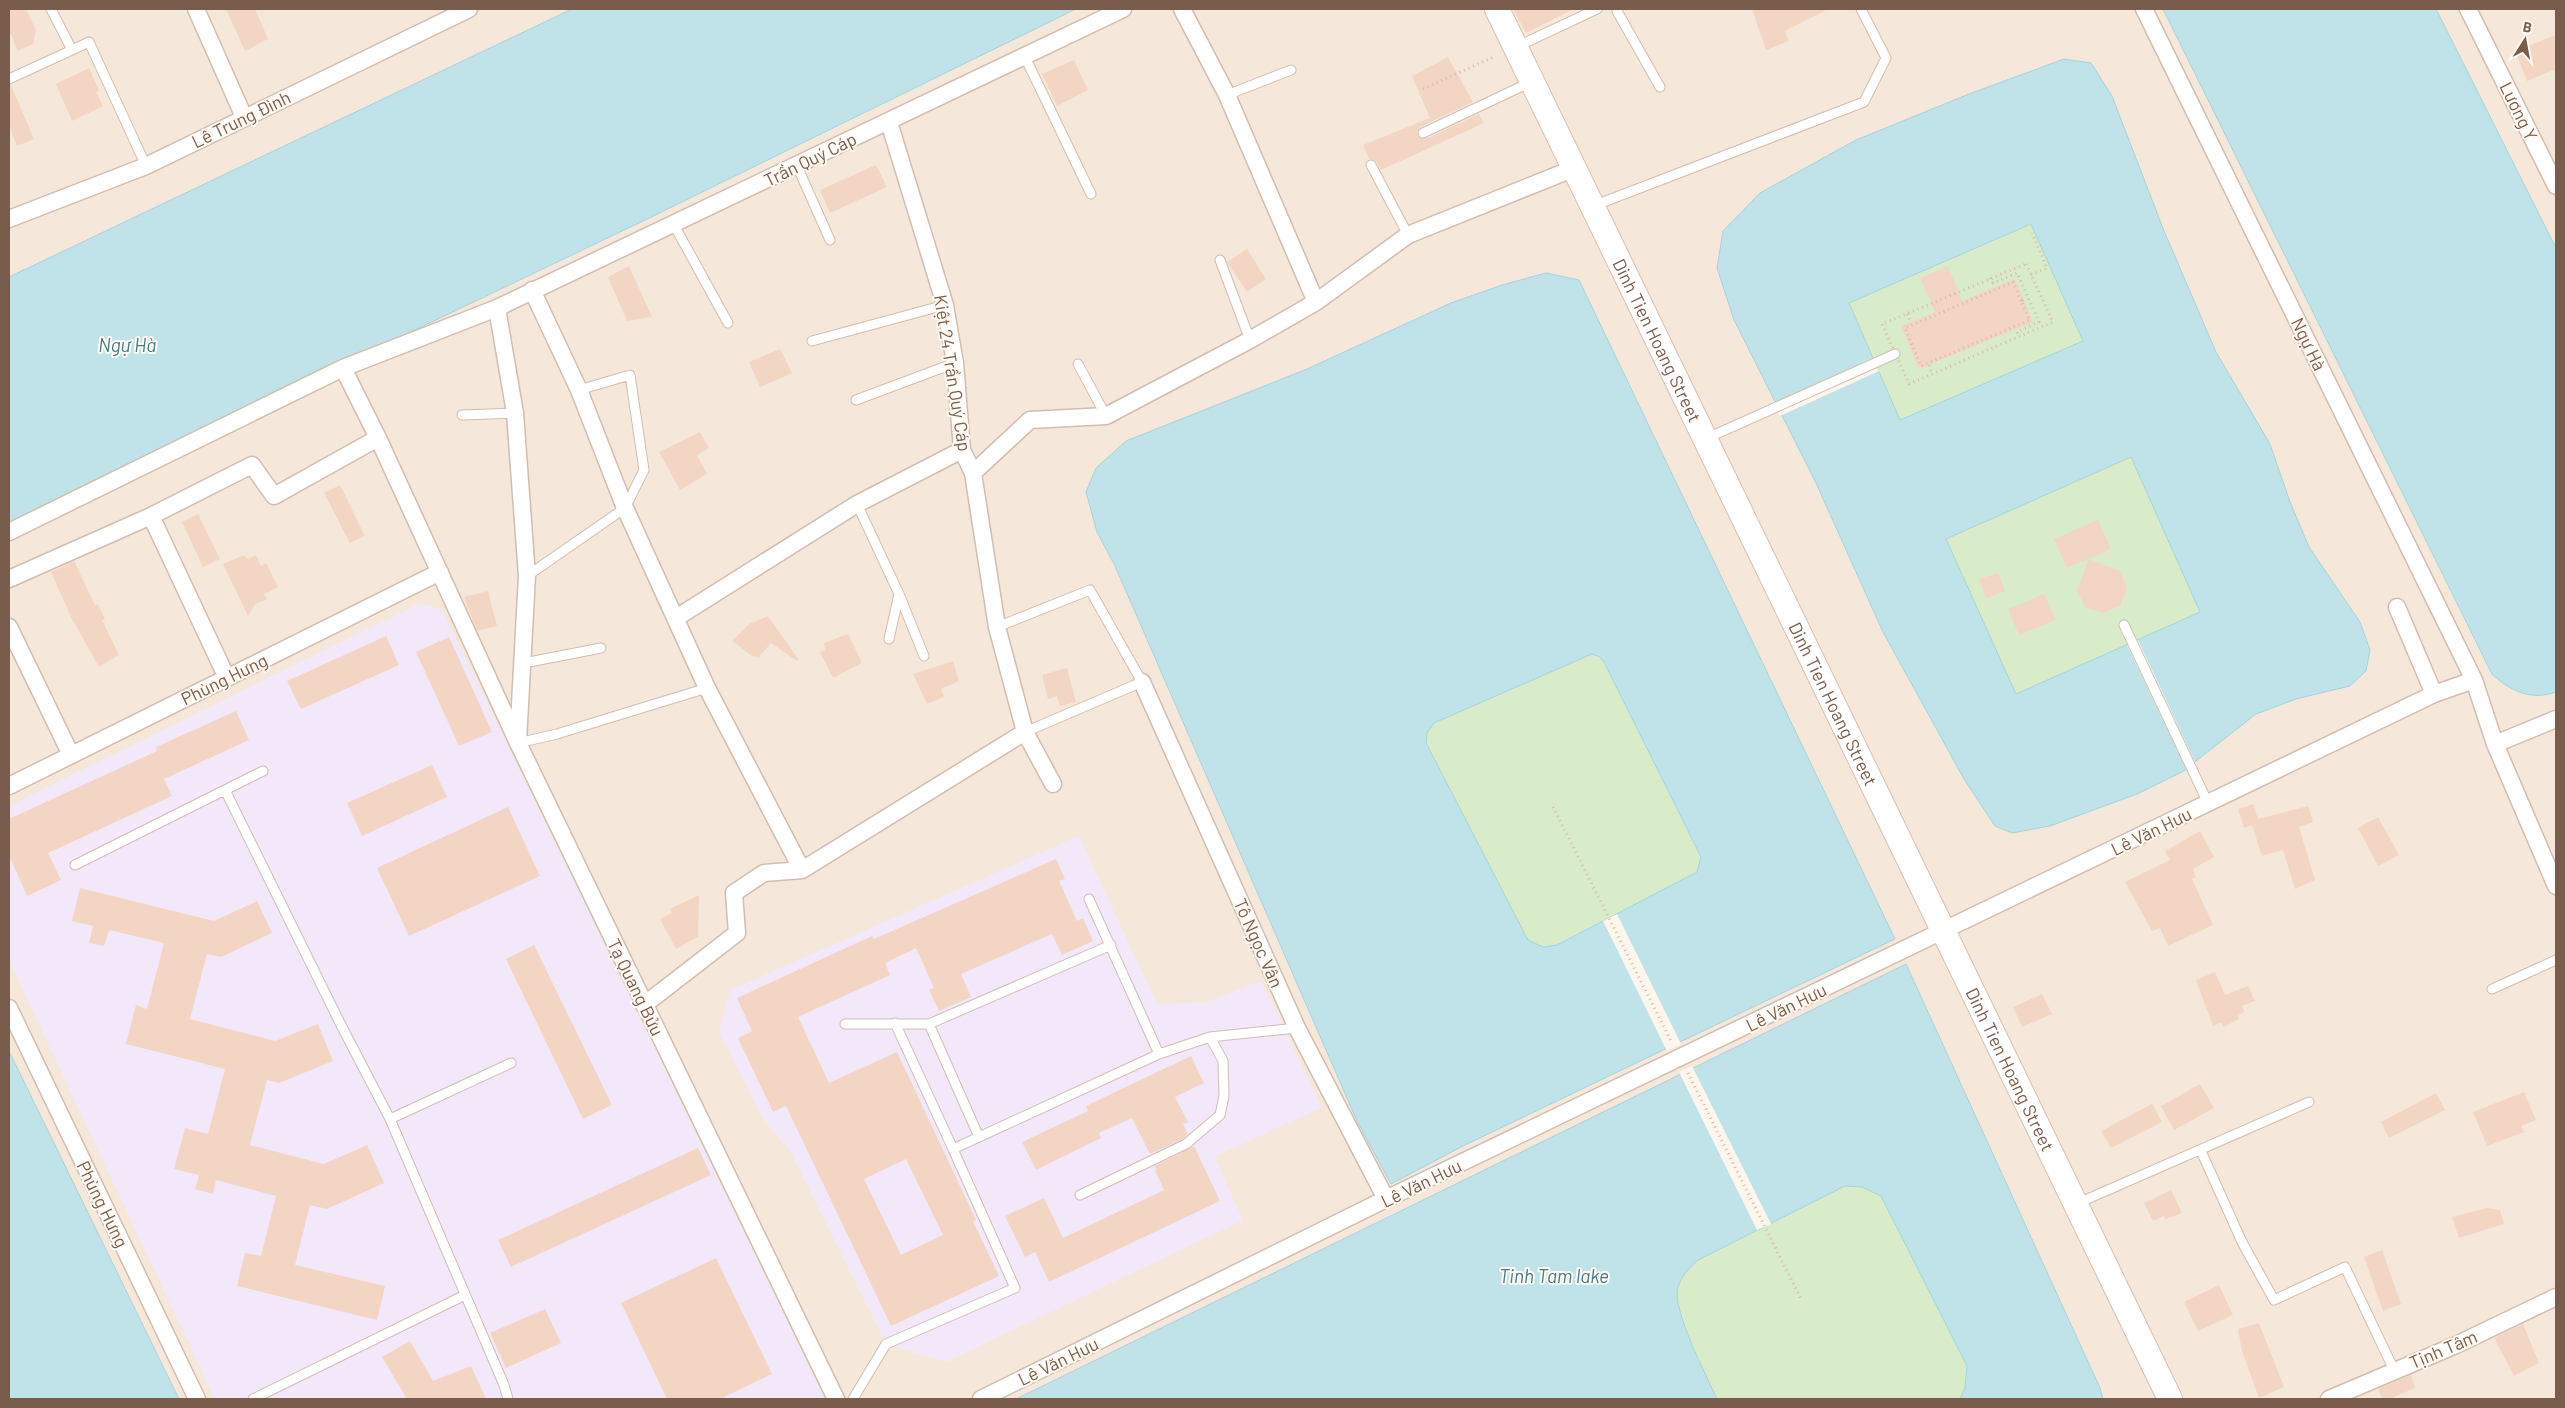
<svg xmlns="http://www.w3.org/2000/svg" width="2565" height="1408" viewBox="0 0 2565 1408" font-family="Barlow,sans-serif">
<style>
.residential{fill:#f5e8da}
.education{fill:#f3e8fa}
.green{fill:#d8ecc9}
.water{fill:#bfe3e8;stroke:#a5d3da;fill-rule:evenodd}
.pier{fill:#fdf6ec}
.building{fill:#f3d5c3;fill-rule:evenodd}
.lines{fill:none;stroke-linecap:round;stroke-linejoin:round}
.service-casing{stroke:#d1beb0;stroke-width:11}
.minor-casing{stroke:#d1beb0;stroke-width:19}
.secondary-casing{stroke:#d6c0b0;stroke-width:26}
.path{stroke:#d9b8a5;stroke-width:3;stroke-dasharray:1 4;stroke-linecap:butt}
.service{stroke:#fff;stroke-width:9}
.minor{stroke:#fff;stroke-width:16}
.secondary{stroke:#fff;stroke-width:24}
.labels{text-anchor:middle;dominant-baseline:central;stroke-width:4;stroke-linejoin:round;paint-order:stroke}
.street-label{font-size:18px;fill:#7a5c4d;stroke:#fffaf3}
.water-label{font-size:19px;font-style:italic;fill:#437c86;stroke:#fffaf3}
</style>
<rect width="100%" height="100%" fill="#fdf6ec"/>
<path class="residential" d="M 9,9 L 2556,9 L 2556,1399 L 9,1399 Z"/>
<path class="education" d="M 421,603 L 442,610 L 825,1399 L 215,1399 L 9,960 L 9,806 Z
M 1079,836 L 1157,1004 L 1207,1002 L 1261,981 L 1322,1107 L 1214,1157 L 1243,1220 L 946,1362 L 886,1344 L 791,1152 L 764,1120 L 719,1032 L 731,990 Z"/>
<path class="green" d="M 2032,224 L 2083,341 L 1900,420 L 1849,303 Z
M 2131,457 L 2201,612 L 2016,694 L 1946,539 Z
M 1592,654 L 1600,657 L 1604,662 L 1701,857 L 1697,872 L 1557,945 L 1543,947 L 1528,940 L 1426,743 L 1427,733 L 1434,723 Z
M 1845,1186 L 1862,1187 L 1881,1196 L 1967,1366 L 1965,1388 L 1960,1399 L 1717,1399 C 1707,1377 1671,1308 1678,1287 C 1682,1275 1689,1268 1698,1260 Z"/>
<path class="water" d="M 572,9 L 1076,9 L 643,221 L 9,524 L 9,277 Z
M 2163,9 L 2436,9 L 2556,248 L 2556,692 C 2531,701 2510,691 2492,674 Z
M 2064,59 L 2091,63 L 2112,96 L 2164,231 L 2216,352 L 2270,444 L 2290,502 L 2309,547 L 2360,622 L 2370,650 L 2366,671 L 2350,686 L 2296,699 L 2256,714 L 2182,772 L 2137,794 L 2050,826 L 2012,833 L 1995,826 L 1964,779 L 1883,632 L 1816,483 L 1734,320 L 1717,268 L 1723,231 L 1760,193 L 1856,140 L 1969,94 ZM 2031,224 L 2083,341 L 1900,420 L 1849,303 ZM 2131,457 L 2200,612 L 2016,694 L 1946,539 Z
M 1546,273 L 1579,280 L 1895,939 L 1463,1146 L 1391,1184 L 1357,1121 L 1115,566 L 1097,532 L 1086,492 L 1096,468 L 1126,441 L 1307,369 L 1451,303 L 1502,285 ZM 1592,654 L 1600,657 L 1604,662 L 1701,857 L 1697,872 L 1557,945 L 1543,947 L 1528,940 L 1426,743 L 1427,733 L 1434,723 Z
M 1906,964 L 2100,1388 L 2103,1399 L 1960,1399 L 1965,1388 L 1967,1366 L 1881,1196 L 1862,1187 L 1845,1186 L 1698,1260 C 1689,1268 1682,1275 1678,1287 C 1671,1308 1707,1377 1717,1399 L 1016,1399 Z
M 9,1051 L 179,1399 L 9,1399 Z"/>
<path class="pier" d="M 1872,358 L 1879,371 L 1780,416 L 1774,404 Z
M 2138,640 L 2196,764 L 2187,771 L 2127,645 Z
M 1617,914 L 1681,1044 L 1667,1051 L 1603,921 Z
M 1692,1066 L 1771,1224 L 1757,1230 L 1679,1072 Z"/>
<path class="building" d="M 9,9 L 26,9 L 36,30 L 33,44 L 18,51 L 9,30 Z
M 226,9 L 255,9 L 268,39 L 245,51 Z
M 1513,9 L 1574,9 L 1526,33 Z
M 1752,9 L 1828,9 L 1785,31 L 1789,41 L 1766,50 Z
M 2556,35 L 2556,69 L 2527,81 L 2515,51 Z
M 1448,57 L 1473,102 L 1420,127 L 1417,132 L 1418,136 L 1426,139 L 1479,114 L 1484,123 L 1381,170 L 1375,160 L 1369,159 L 1363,145 L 1430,118 L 1412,76 Z
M 1074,60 L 1088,90 L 1057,106 L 1042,74 Z
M 89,68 L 99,90 L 96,92 L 103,106 L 72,121 L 56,84 Z
M 9,85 L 11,85 L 34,139 L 17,146 L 9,125 Z
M 876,165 L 887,187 L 830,213 L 820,190 Z
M 1247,249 L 1266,279 L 1247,292 L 1227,262 Z
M 629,266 L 652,317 L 627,321 L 608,277 Z
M 1948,266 L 1962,301 L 2015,279 L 2033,322 L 1919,369 L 1901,326 L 1935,312 L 1920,278 Z
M 780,349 L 792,373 L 760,387 L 749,362 Z
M 700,432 L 709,448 L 697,455 L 707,474 L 680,490 L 659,452 Z
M 340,485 L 365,536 L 350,543 L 324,493 Z
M 198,514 L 220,559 L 203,567 L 182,522 Z
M 2098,520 L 2111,549 L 2067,568 L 2054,539 Z
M 244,555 L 247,559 L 256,555 L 261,566 L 266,563 L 278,587 L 264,594 L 267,599 L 255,604 L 248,616 L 223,564 Z
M 2089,559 L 2120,571 L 2127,589 L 2120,606 L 2103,613 L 2085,607 L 2077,590 Z
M 74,561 L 95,605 L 98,604 L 105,619 L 102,620 L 119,655 L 99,667 L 71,617 L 51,572 Z
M 1998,573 L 2005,591 L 1986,598 L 1979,579 Z
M 488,591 L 497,626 L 477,631 L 464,597 Z
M 2044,594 L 2056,620 L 2019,635 L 2008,609 Z
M 768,616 L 799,660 L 797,661 L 771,643 L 759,657 L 752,656 L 732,641 L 749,624 Z
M 848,634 L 862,663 L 833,678 L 820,652 L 825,650 L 824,643 Z
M 386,636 L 399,665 L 301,709 L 287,681 Z
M 449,637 L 492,732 L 459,746 L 416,652 Z
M 953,661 L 959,681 L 941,689 L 944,697 L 927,704 L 913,674 Z
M 1067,668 L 1076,702 L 1060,706 L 1057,696 L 1048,699 L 1042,675 Z
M 236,711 L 249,740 L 164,779 L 172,796 L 48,853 L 61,880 L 27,896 L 9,855 L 9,819 L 157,751 L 156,747 Z
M 432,765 L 447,797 L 362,836 L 347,803 Z
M 2253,804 L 2258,819 L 2308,806 L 2313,822 L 2299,827 L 2315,880 L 2295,889 L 2283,850 L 2262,856 L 2252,825 L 2244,828 L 2238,809 Z
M 508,807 L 540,876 L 409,936 L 377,868 Z
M 2378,817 L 2399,855 L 2378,866 L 2358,828 Z
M 2200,831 L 2214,857 L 2193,869 L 2196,877 L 2192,879 L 2213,925 L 2168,946 L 2160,928 L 2152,931 L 2125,882 L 2170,860 L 2165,851 Z
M 1056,859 L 1065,879 L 1059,881 L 1077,921 L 1083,918 L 1093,941 L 1062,955 L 1052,934 L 961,974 L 971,997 L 939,1011 L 929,990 L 934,988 L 916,948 L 885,963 L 890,975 L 798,1017 L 829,1083 L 897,1052 L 976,1220 L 973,1221 L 999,1276 L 891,1326 L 786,1106 L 773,1112 L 738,1038 L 752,1031 L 737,998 L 872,936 L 874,939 ZM 906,1159 L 943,1235 L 901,1255 L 864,1179 Z
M 80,888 L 214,921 L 257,901 L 272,933 L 221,957 L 207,954 L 190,1019 L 275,1041 L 318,1024 L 333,1061 L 279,1083 L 267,1080 L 250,1145 L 324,1164 L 367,1145 L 384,1183 L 327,1209 L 310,1205 L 295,1265 L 385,1286 L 377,1320 L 237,1286 L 245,1253 L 261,1256 L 276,1196 L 216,1180 L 213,1194 L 195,1189 L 199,1175 L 174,1169 L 185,1128 L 208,1134 L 225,1069 L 126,1044 L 136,1005 L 147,1009 L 164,943 L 109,930 L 104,946 L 89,943 L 93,926 L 72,921 Z
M 699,895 L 698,937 L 676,949 L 660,919 L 672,913 L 670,909 Z
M 534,945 L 612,1105 L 583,1119 L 506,959 Z
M 2215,972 L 2225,995 L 2248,986 L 2255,1001 L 2242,1006 L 2244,1012 L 2238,1016 L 2239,1019 L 2224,1027 L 2221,1022 L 2213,1026 L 2196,980 Z
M 2042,994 L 2052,1014 L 2022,1027 L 2013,1007 Z
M 1191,1056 L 1204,1083 L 1175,1097 L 1188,1122 L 1183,1124 L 1188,1134 L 1183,1139 L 1150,1154 L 1132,1118 L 1099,1133 L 1101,1138 L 1036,1170 L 1022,1142 L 1088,1111 L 1086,1106 Z
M 2200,1084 L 2214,1108 L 2174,1130 L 2161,1106 Z
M 2524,1092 L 2536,1120 L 2521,1126 L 2524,1132 L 2487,1146 L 2473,1112 Z
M 2436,1093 L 2445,1110 L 2389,1138 L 2381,1122 Z
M 2152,1104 L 2162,1122 L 2111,1148 L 2101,1131 Z
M 1194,1146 L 1220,1201 L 1049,1282 L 1035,1252 L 1025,1257 L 1005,1216 L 1044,1198 L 1063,1238 L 1164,1190 L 1155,1171 L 1157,1170 L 1155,1166 Z
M 698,1148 L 711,1175 L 511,1267 L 498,1240 Z
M 2171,1190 L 2182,1213 L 2166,1219 L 2164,1216 L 2153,1221 L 2144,1203 Z
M 2487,1208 L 2500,1210 L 2504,1224 L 2459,1238 L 2452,1217 Z
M 2382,1250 L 2401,1304 L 2383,1311 L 2364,1257 Z
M 716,1258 L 772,1374 L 720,1399 L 667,1399 L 621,1303 Z
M 2219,1285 L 2233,1315 L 2198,1331 L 2184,1302 Z
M 545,1309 L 561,1343 L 506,1368 L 490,1333 Z
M 2259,1323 L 2284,1387 L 2259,1398 L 2242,1351 L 2238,1329 Z
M 2523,1324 L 2539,1363 L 2514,1376 L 2494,1338 Z
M 410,1341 L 433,1381 L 471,1366 L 486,1399 L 407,1399 L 382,1357 Z
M 2411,1375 L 2415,1388 L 2390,1399 L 2382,1399 L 2378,1389 Z"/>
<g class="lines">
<g class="service-casing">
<path id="service" d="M 51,9 L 72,50 L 89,42 L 146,166
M 1617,11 L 1660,87
M 1516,47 L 1597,9
M 1024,55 L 1091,194
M 9,79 L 72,50
M 1227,95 L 1291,70
M 1423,133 L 1531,82
M 1371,165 L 1408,235
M 797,166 L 830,240
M 1593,206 L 1864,102 L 1886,58 L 1861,9
M 674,225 L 728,323
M 1220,260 L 1250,340
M 812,341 L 945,305
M 1078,364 L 1106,416
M 856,400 L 955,363
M 462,415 L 515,413
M 1705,439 L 1895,354
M 857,504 L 899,594 L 924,656
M 527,576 L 625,508 L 644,470 L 630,375 L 579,390
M 2124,625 L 2208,803
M 997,627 L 1090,590 L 1142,682 L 1025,732
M 889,639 L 899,594
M 524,663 L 601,648
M 518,743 L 557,734 L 707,688
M 225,790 L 341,1025 L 390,1119 L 504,1385 L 508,1399
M 75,865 L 263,771
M 1089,899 L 1159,1054
M 2492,989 L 2556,960
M 895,1023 L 953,1149
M 845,1024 L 929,1024 L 1111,945
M 929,1024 L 979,1137
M 390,1119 L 511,1063
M 2201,1151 L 2242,1242 L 2274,1300 L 2345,1267 L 2394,1370
M 1080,1195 L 1186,1144 L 1220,1115 L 1224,1096 L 1223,1061 L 1210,1037
M 2076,1204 L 2309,1102
M 253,1399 L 465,1295
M 853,1399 L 886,1344 L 1015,1288 L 953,1149 L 1159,1054 L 1210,1037 L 1297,1028"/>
</g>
<g class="minor-casing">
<path id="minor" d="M 196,9 L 244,117
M 1182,9 L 1227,95 L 1316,302
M 2144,9 L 2474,680 L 2495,744 L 2556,886
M 2468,9 L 2556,186
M 889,122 L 945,305 L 955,363 L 962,450 L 973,473 L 997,627 L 1025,732 L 1053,784
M 9,219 L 146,166 L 469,9
M 532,290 L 579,390 L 625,508 L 707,688 L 802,870
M 497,308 L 515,413 L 527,576 L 518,741
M 343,368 L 378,438 L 518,743 L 836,1399
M 973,473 L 1030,420 L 1106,416 L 1250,340 L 1316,302 L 1408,235 L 1575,168
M 151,516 L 227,678
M 9,532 L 343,368 L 497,308 L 1123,9
M 9,579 L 151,516 L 252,465 L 274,496 L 378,438
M 2397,607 L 2434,694
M 676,618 L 857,504 L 962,450
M 9,627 L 71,755
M 1142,682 L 1297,1028 L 1386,1199
M 2495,744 L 2556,719
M 9,786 L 440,572
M 644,1005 L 737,933 L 734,893 L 764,873 L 802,870 L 1025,732
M 9,1008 L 197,1399
M 981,1399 L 1386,1199 L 2434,694 L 2474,680
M 2329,1399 L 2456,1345 L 2556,1297"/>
</g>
<g class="secondary-casing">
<g id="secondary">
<path id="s1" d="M 1497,9 L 2170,1399"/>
</g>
</g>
<path class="path" d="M 1423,89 L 1496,56
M 2026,264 L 2053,322 L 1909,384 L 1882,324 Z
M 2031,275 L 2047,268 L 2032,233
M 1990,278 L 1993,283 L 2017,273 L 2039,322 L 2017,332 L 2019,337
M 2021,301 L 2013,282 L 1905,328 L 1921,366 L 2030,320 L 2021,301 L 2027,298
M 1907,314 L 1911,322
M 1929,365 L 1933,374
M 1553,807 L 1671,1041
M 1688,1073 L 1801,1299"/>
<use href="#service" class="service"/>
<use href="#minor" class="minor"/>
<use href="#secondary" class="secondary"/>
</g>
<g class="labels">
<g class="street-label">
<text transform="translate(2519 111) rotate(64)">Lương Y</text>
<text transform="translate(241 119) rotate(-26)">Lê Trung Đình</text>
<text transform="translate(810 159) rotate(-26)">Trần Quý Cáp</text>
<text stroke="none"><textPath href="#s1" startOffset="368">Dinh Tien Hoang Street</textPath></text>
<text transform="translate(2309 344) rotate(64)">Ngự Hà</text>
<text transform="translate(953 373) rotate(81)">Kiệt 24 Trần Quý Cáp</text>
<text transform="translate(224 679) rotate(-26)">Phùng Hưng</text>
<text stroke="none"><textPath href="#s1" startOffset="772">Dinh Tien Hoang Street</textPath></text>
<text transform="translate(2151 831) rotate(-26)">Lê Văn Hưu</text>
<text transform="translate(1259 943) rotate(66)">Tô Ngọc Vân</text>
<text transform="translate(636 987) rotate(64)">Tạ Quang Bửu</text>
<text transform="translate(1786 1007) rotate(-26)">Lê Văn Hưu</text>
<text stroke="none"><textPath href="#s1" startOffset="1178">Dinh Tien Hoang Street</textPath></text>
<text transform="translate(1421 1183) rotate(-26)">Lê Văn Hưu</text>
<text transform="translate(103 1204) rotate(64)">Phùng Hưng</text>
<text transform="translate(2443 1349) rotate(-23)">Tịnh Tâm</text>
<text transform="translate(1058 1361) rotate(-26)">Lê Văn Hưu</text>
</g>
<g class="water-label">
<text x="127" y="344">Ngự Hà</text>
<text x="1554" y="1275">Tinh Tam lake</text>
</g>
</g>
<rect width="2565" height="1408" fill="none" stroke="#7a5c4d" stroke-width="20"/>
<g transform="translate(2525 40) rotate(11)" stroke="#fffaf3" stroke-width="4" paint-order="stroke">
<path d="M0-4L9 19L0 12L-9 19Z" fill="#7a5c4d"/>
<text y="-8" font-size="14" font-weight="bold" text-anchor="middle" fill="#7a5c4d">B</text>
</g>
</svg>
